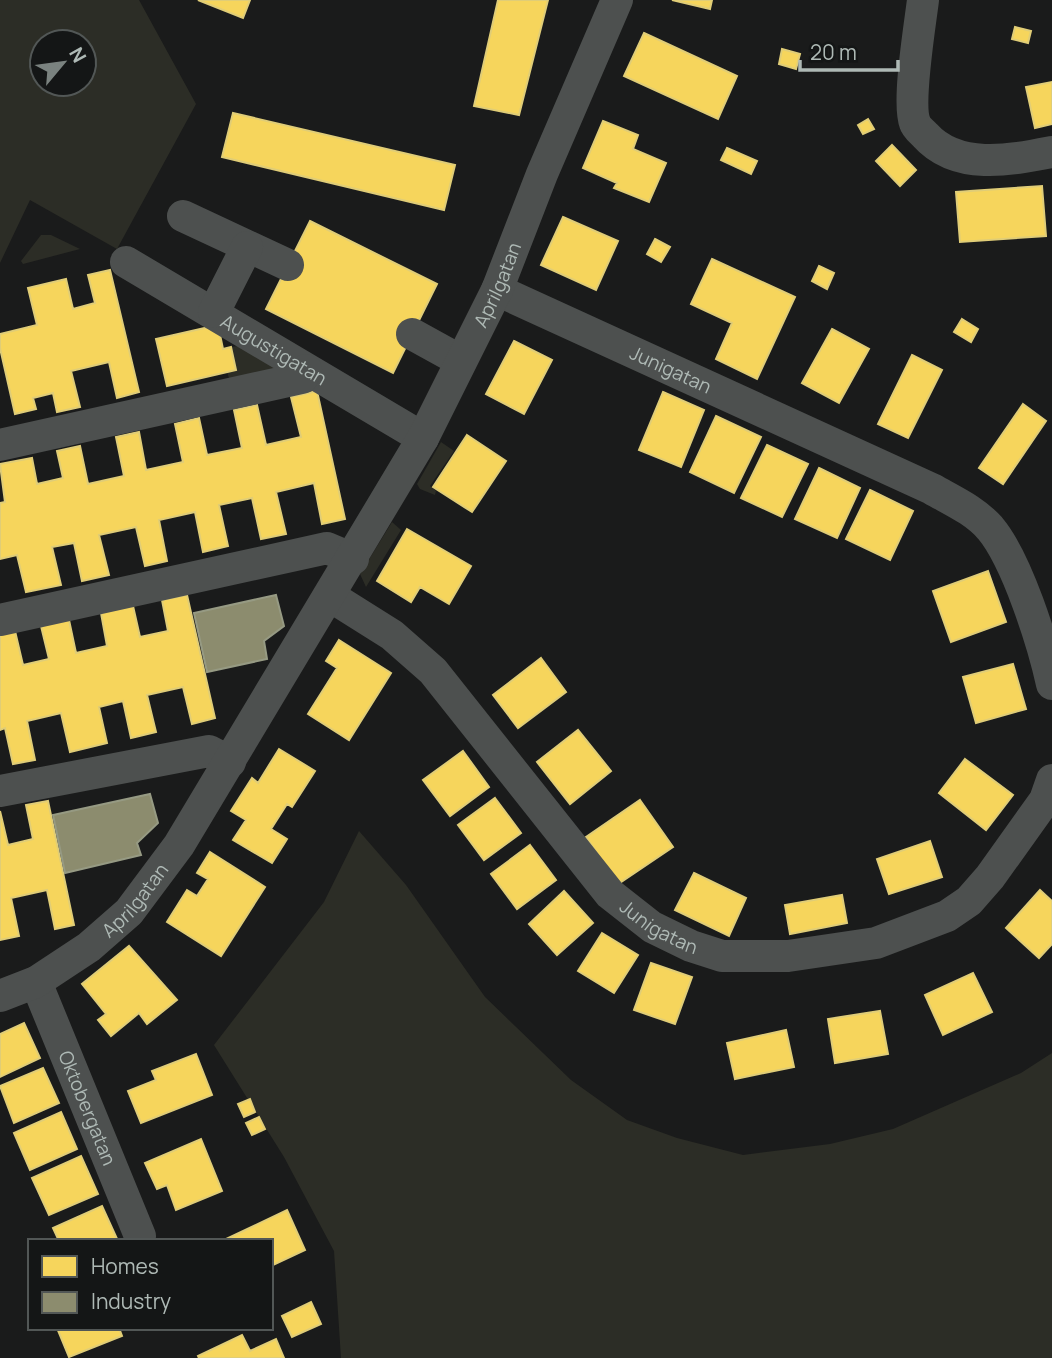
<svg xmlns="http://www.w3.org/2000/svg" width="1052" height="1358" viewBox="0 0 1052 1358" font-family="Manrope,sans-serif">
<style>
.green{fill:#2c2d26;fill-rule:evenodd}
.homes{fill:#f6d55c;stroke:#e0cd77;stroke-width:2}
.industry{fill:#8c8c6e;stroke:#969a83;stroke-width:2}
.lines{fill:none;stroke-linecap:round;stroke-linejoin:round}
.minor{stroke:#4d504f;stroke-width:32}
.labels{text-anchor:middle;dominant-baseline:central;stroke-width:7;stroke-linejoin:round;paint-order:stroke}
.street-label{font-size:19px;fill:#aeb9b5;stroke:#141616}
</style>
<rect width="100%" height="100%" fill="#1a1b1b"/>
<path class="green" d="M 0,0 L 139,0 L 196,104 L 117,249 L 30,200 L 0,263 ZM 42,42 L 84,42 L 84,84 L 42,84 Z
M 41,235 L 51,235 L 80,249 L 23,264 L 21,261 Z
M 245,345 L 273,360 L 276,371 L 231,384 L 227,372 L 236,370 L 231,347 Z
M 441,442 L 454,451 L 430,486 L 436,491 L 435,495 L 420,489 L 417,484 Z
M 392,522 L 401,530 L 366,587 L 360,574 Z
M 359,831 L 406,885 L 485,997 L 571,1080 L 627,1120 L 677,1138 L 743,1155 L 830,1144 L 893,1129 L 1021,1073 L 1052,1053 L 1052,1358 L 341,1358 L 334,1251 L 284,1157 L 214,1045 L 324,902 Z"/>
<path class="homes" d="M 198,0 L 250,0 L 243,18 Z
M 498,0 L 548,0 L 519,115 L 474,106 Z
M 672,0 L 712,0 L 710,9 Z
M 1015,27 L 1031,31 L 1028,43 L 1012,39 Z
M 644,33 L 737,76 L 718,119 L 624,76 Z
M 782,49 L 800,54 L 796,69 L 779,64 Z
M 1052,82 L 1052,124 L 1035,128 L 1026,87 Z
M 233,113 L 455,165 L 444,210 L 222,157 Z
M 868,119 L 874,129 L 863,134 L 858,125 Z
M 603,121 L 638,135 L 633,149 L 666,163 L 649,202 L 614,188 L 617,183 L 583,168 Z
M 892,145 L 916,170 L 900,186 L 876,161 Z
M 727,148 L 757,161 L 751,174 L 721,160 Z
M 1042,186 L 1046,236 L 960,242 L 956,192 Z
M 563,217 L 618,241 L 596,290 L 541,265 Z
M 310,221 L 437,284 L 393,373 L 266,309 Z
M 655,239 L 670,247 L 661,262 L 647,254 Z
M 712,259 L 795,297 L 757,379 L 716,359 L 732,323 L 691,304 Z
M 819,266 L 834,273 L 827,289 L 812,281 Z
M 110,270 L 139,392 L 117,398 L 109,362 L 71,371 L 80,407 L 57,412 L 53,393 L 33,398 L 36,409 L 15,414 L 0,348 L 0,334 L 37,325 L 28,288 L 66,279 L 73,309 L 95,303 L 88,275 Z
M 962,319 L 978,329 L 971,342 L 954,332 Z
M 218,325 L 223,349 L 231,347 L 236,370 L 167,386 L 156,339 Z
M 832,329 L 869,349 L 839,403 L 802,383 Z
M 514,341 L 552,360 L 524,414 L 486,394 Z
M 912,355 L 942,370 L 908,438 L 878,424 Z
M 317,391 L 345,519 L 322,524 L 314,483 L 276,492 L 286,534 L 261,539 L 252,498 L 219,505 L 228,546 L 203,552 L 195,512 L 159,520 L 167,561 L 145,566 L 136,527 L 99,535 L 109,575 L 82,581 L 74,543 L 52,547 L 61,585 L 26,592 L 17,555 L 0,559 L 0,503 L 5,502 L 0,464 L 32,458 L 37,484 L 63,478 L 57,451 L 80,446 L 88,484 L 124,476 L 116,437 L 139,432 L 146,470 L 183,462 L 175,424 L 199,418 L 207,455 L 242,448 L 234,410 L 257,405 L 266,445 L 301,437 L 291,397 Z
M 663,392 L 704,410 L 681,467 L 639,450 Z
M 1023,404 L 1046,421 L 1003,484 L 979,468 Z
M 716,416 L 761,437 L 734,493 L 690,472 Z
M 467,435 L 506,461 L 472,512 L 433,487 Z
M 767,445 L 808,464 L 782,517 L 741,498 Z
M 819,468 L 860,488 L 837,538 L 795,519 Z
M 870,490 L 913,511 L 890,560 L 846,539 Z
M 407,529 L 471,566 L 449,604 L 420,587 L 411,602 L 377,581 Z
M 988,571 L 1006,622 L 951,642 L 933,591 Z
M 187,595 L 215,718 L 192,724 L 183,687 L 147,695 L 156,732 L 131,738 L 123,701 L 99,707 L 107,743 L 70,752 L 61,713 L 27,721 L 35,760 L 13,764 L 5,728 L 0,730 L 0,635 L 15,631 L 23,665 L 49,659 L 41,626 L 69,620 L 76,653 L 107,646 L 101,613 L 133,606 L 140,637 L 168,631 L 162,600 Z
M 339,640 L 391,673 L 349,740 L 308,714 L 337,668 L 326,661 Z
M 541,658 L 566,692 L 518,728 L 493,695 Z
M 1013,664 L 1026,709 L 976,723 L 963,677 Z
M 578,730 L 611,771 L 570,804 L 537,762 Z
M 279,749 L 315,771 L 292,807 L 287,804 L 271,829 L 287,839 L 272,863 L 233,840 L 246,820 L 231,811 L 252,778 L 258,783 Z
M 463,751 L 489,787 L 450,816 L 423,780 Z
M 965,759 L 1013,795 L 986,830 L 939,793 Z
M 495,798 L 521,833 L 484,860 L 458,825 Z
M 640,800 L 673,847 L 618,884 L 586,837 Z
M 48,801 L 74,925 L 55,929 L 47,890 L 11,898 L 19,936 L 0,940 L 0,811 L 8,845 L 33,839 L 26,805 Z
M 930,841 L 942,877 L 889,894 L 877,859 Z
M 530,845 L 556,880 L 517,909 L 491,874 Z
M 210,852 L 265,887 L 221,956 L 167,922 L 187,890 L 197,896 L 208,879 L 197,873 Z
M 694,873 L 746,898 L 729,936 L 675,910 Z
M 1040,890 L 1052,901 L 1052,944 L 1039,958 L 1006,928 Z
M 564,891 L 593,923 L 557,955 L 529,924 Z
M 842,895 L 847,923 L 790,934 L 785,905 Z
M 602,933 L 638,955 L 614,993 L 578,971 Z
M 129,946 L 177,1000 L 147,1024 L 139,1013 L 111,1036 L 98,1020 L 106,1014 L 82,984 Z
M 651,963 L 692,977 L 675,1024 L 634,1010 Z
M 973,973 L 992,1012 L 943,1035 L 925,995 Z
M 880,1011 L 888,1054 L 835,1063 L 828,1019 Z
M 24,1023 L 40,1058 L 0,1077 L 0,1034 Z
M 786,1030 L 794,1067 L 735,1079 L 727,1043 Z
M 196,1054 L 212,1095 L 141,1123 L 128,1091 L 156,1080 L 152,1071 Z
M 43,1068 L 59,1103 L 14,1123 L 0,1086 Z
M 250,1099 L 255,1112 L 244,1117 L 238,1104 Z
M 61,1112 L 77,1149 L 30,1170 L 14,1133 Z
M 259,1117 L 265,1129 L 252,1135 L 246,1123 Z
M 201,1139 L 222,1191 L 176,1210 L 167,1185 L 157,1189 L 145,1163 Z
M 81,1156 L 98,1194 L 49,1215 L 32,1178 Z
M 102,1206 L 118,1241 L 59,1241 L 53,1228 Z
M 287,1210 L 305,1250 L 271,1266 L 271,1241 L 222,1241 Z
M 311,1302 L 321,1324 L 292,1337 L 282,1316 Z
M 57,1328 L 119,1328 L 122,1336 L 69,1357 Z
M 242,1335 L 250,1351 L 276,1339 L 284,1358 L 199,1358 L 198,1356 Z"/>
<path class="industry" d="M 276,595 L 284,626 L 264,641 L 267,659 L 207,672 L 194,613 Z
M 150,794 L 158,823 L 137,843 L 141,855 L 65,873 L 53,815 Z"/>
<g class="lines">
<g class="minor">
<path d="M 923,0 C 920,25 907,103 915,123 C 916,127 922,132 925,135 C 957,171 1011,160 1052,152"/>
<path d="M 183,216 L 288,265"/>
<path id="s1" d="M 126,262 L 423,438"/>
<path id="s2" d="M 497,290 L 932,489 C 953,501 974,510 990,528 C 1017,560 1043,643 1052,684"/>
<path d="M 214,312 L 247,247"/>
<path d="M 412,334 L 461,361"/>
<path d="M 0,445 L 302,378 L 306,370"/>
<path id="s3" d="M 330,596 L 392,635 L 433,671 L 610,894 L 652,927 L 691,946 L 722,956 L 788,956 L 876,943 L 947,916 L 969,901 L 990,877 L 1045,800 L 1052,780"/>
<path d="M 0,620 L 327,548 L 353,559"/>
<path d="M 0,791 L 209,751 L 230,762"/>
<path id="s4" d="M 36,982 L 140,1236 L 139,1241"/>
<path id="s5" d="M 0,996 L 36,982 L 89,947 L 129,912 L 179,845 L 423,438 L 497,290 L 542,174 L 617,0"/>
</g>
</g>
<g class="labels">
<g class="street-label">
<text stroke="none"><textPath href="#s5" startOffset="884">Aprilgatan</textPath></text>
<text stroke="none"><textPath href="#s1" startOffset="172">Augustigatan</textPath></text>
<text stroke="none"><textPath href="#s2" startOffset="191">Junigatan</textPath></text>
<text stroke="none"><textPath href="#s5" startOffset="168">Aprilgatan</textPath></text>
<text stroke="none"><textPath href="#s3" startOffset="472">Junigatan</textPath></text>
<text stroke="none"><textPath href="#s4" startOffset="136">Oktobergatan</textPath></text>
</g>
</g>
<rect x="28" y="1239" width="245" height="91" fill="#141616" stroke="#525756" stroke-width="2"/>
<rect x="42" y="1256" width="35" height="21" fill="#f6d55c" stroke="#525756" stroke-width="2"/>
<text x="91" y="1274" font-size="21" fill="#aeb9b5">Homes</text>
<rect x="42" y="1292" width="35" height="21" fill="#8c8c6e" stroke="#525756" stroke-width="2"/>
<text x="91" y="1309" font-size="21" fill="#aeb9b5">Industry</text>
<g transform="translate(63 63) rotate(61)"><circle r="33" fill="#141616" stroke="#525756" stroke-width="2"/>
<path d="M0-5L12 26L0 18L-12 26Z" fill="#7a827f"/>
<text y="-10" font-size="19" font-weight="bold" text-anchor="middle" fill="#aeb9b5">N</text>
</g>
<path d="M800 60v10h98v-10" fill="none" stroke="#aeb9b5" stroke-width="3.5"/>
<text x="810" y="60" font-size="21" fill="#aeb9b5" stroke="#141616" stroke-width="5" paint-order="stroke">20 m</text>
</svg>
